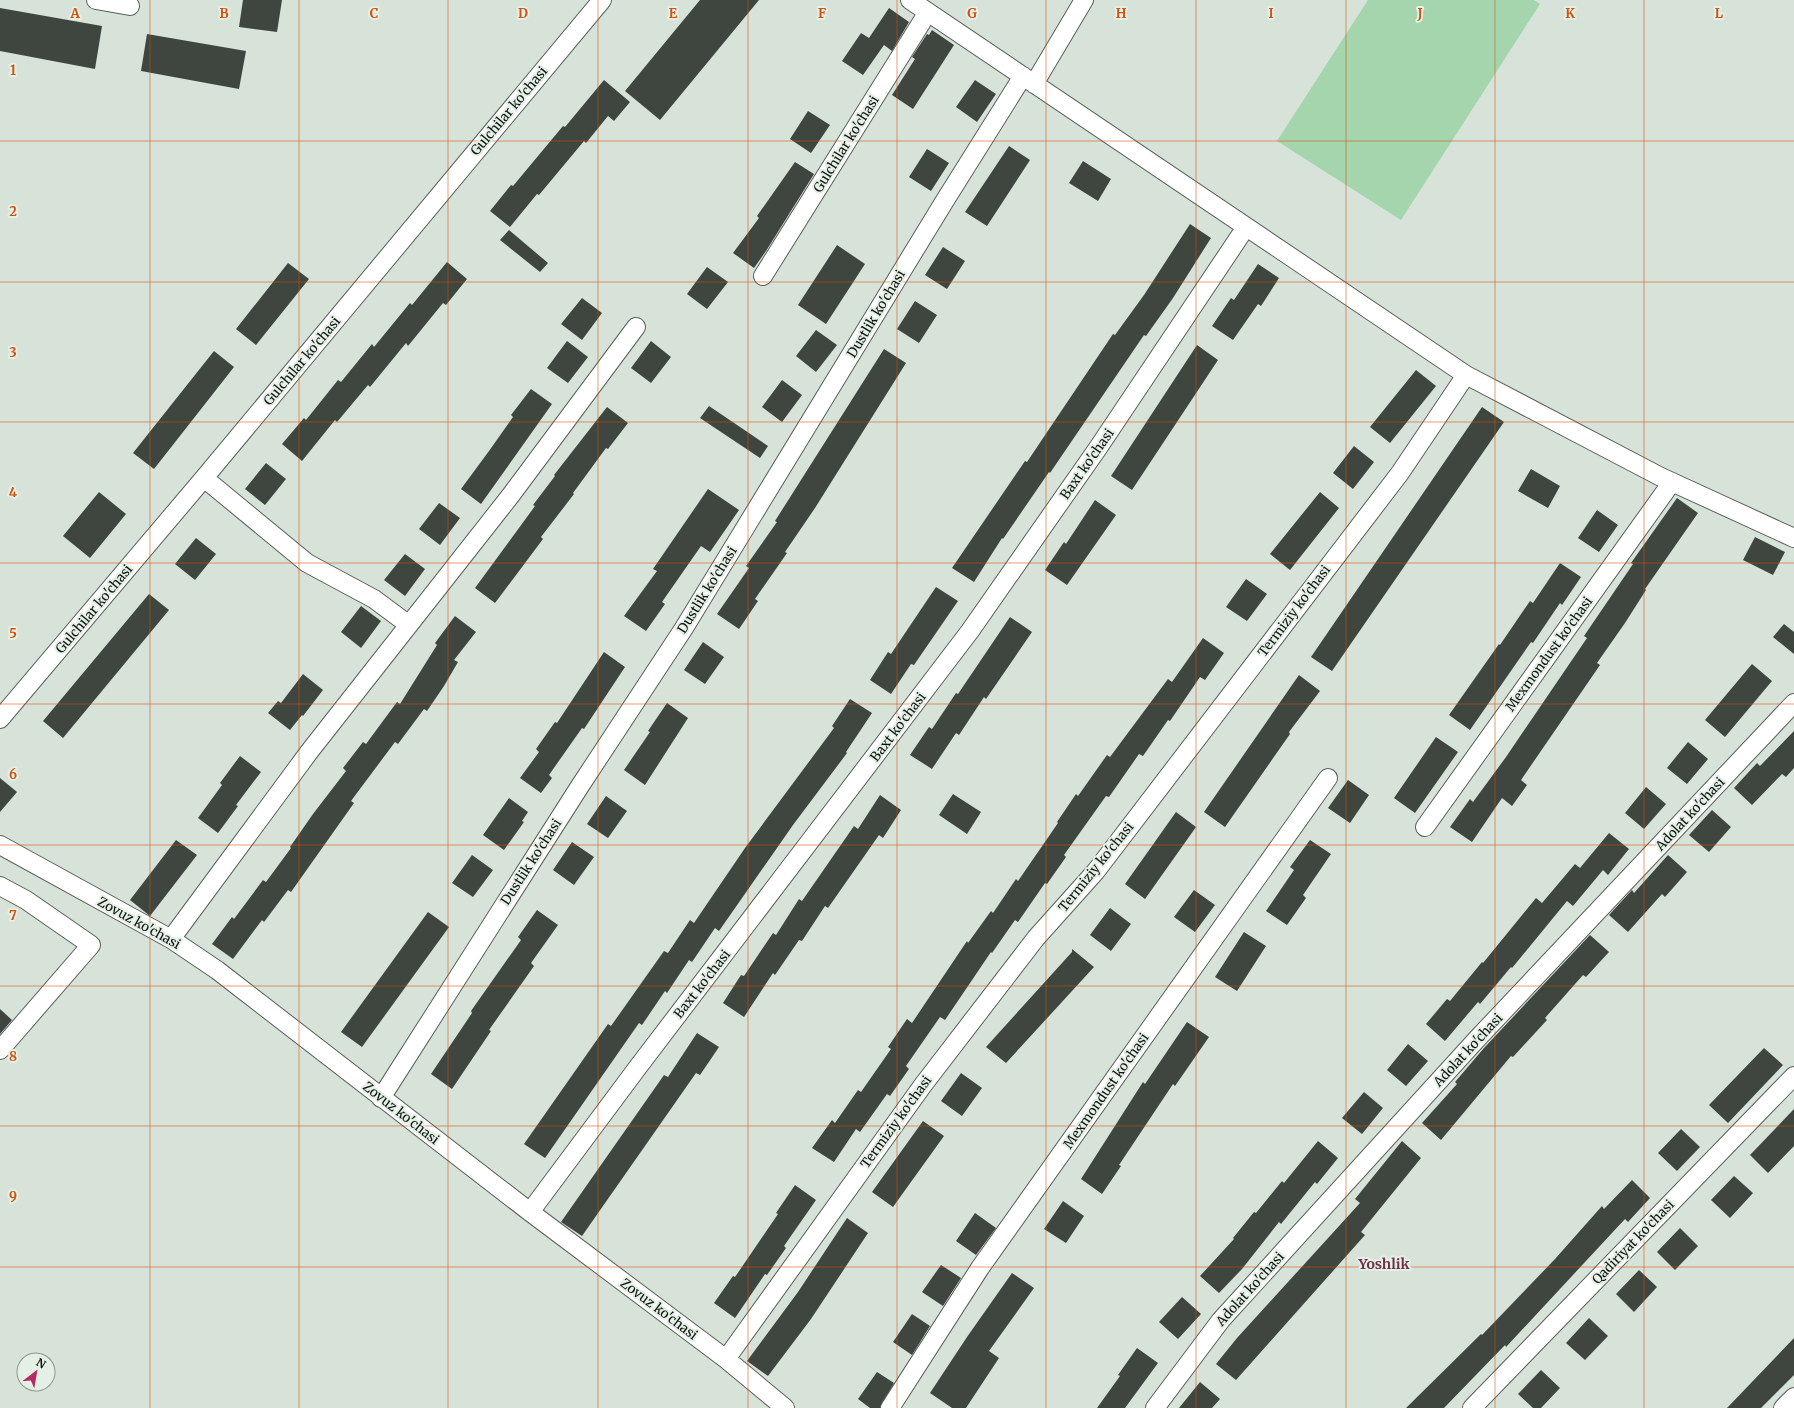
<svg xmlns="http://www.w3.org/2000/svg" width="1794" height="1408" viewBox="0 0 1794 1408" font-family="Merriweather,serif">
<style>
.green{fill:#a4d5ad}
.building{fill:#3e463f}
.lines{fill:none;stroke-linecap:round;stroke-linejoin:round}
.street-casing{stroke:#58615a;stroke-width:20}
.street{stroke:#fff;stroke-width:18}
.grid{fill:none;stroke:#d2520c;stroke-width:1;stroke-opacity:0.55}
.labels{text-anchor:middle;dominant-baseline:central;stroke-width:4;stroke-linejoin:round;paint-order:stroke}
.street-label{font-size:13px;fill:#101310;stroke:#e4efe6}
.neighbourhood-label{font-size:14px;font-weight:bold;fill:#742f48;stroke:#e4efe6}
.grid-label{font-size:13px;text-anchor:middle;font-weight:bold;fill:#d2520c;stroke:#e4efe6;stroke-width:4;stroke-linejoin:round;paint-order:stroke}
</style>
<rect width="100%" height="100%" fill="#d7e2d9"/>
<path class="green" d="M 1368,0 L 1534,0 L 1540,4 L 1401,220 L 1277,141 Z"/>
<path class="building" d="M 243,0 L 282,0 L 277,32 L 239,27 Z
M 700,0 L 759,0 L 660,120 L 625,91 Z
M 0,8 L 102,26 L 95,69 L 0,51 Z
M 889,8 L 909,22 L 892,51 L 884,45 L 863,75 L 842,61 L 861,33 L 869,38 Z
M 932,30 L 954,45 L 913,109 L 892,95 L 915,59 L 912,57 L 927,34 L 929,35 Z
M 147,34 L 246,51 L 239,89 L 141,71 Z
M 604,80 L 630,102 L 614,121 L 608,116 L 586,143 L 584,141 L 539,195 L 537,194 L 510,227 L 490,211 L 511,185 L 513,186 L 563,126 L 565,127 Z
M 975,80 L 996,94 L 977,122 L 956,107 Z
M 808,111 L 830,125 L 811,153 L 790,139 Z
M 1009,146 L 1030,160 L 987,226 L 965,212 Z
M 927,149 L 949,163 L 931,191 L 909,177 Z
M 1083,161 L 1111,179 L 1098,201 L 1069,183 Z
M 795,162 L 814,174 L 766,251 L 754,268 L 733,253 L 759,218 L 757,216 Z
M 1190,224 L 1211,238 L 1173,298 L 1146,336 L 1144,335 L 1050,473 L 1049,472 L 1003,539 L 1002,538 L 974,582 L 952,568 L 1025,461 L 1027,462 L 1113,334 L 1115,335 L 1144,295 Z
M 509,230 L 548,263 L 540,272 L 500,240 Z
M 837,245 L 865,264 L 826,324 L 798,305 Z
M 943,247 L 965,261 L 947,289 L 925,275 Z
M 447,262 L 467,279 L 446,305 L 443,303 L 408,346 L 406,343 L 370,387 L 368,385 L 337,422 L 335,420 L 302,461 L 282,444 L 304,418 L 306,420 L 338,380 L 341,382 L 372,344 L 374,347 L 410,303 L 412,305 Z
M 288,263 L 309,279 L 256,345 L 236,329 Z
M 1258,264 L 1279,278 L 1261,306 L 1258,304 L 1233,340 L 1212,326 L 1231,298 L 1234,300 Z
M 707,267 L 728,282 L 707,309 L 687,294 Z
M 582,298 L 602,313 L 582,340 L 561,324 Z
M 915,301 L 937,315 L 919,343 L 897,329 Z
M 816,330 L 837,345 L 816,372 L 796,356 Z
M 567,341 L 588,357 L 568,383 L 547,368 Z
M 651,341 L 671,357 L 651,383 L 631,368 Z
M 1197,345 L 1218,360 L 1132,490 L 1111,476 Z
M 884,349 L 906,363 L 815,508 L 785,552 L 787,553 L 755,599 L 758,601 L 739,629 L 717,614 L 749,568 L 746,566 L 777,522 L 775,521 Z
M 214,351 L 234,367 L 154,469 L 133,453 Z
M 1416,370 L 1436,386 L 1390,443 L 1370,427 Z
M 782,380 L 802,395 L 782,422 L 762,407 Z
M 531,389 L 552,404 L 481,504 L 461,489 L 489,451 L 513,417 L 511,415 Z
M 709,406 L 768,446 L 760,458 L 700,418 Z
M 607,407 L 628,423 L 608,449 L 606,448 L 573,493 L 574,494 L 541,537 L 543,539 L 495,603 L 475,588 L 535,506 L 533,505 L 555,476 L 554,475 Z
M 1482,407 L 1504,422 L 1332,671 L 1311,657 Z
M 1354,446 L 1374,462 L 1353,489 L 1333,473 Z
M 266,463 L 286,479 L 265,505 L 245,489 Z
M 1531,469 L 1560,486 L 1548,508 L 1518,491 Z
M 708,489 L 739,510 L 710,552 L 701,546 L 662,602 L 665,604 L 646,631 L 624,616 L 657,571 L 653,569 Z
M 99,492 L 126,514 L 90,558 L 63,536 Z
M 1320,492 L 1339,508 L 1290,570 L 1270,554 Z
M 1677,498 L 1698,513 L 1645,589 L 1646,590 L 1625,623 L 1597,663 L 1600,665 L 1521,780 L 1527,785 L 1512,806 L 1502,798 L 1472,842 L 1450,827 L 1470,799 L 1473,802 L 1506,757 L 1587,638 L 1584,636 L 1633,564 L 1631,563 Z
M 1095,500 L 1116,515 L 1067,585 L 1045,570 L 1064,542 L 1066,544 Z
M 439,503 L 460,518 L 440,545 L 419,529 Z
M 1597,510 L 1618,525 L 1599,552 L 1578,538 Z
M 1755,537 L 1785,552 L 1773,575 L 1743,560 Z
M 196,538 L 216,554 L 195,580 L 175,564 Z
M 405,554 L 425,569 L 405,596 L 384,580 Z
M 1560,563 L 1581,577 L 1562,605 L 1560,603 L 1533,643 L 1531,642 L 1470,730 L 1449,715 L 1499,644 L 1500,645 L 1530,601 L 1533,603 Z
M 1246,579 L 1267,594 L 1247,621 L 1226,607 Z
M 936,587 L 958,601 L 914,665 L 911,664 L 891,694 L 870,680 L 888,652 L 891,654 Z
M 149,594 L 169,610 L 63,738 L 43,721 Z
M 361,606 L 381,621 L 361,648 L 341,632 Z
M 455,616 L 476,632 L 454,660 L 458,662 L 444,686 L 427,711 L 424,709 L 398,744 L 395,742 L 351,801 L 354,803 L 291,892 L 288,890 L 264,922 L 262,920 L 233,959 L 212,944 L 232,917 L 234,919 L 263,880 L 266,882 L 291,848 L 290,847 L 313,814 L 346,771 L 343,768 L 363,742 L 366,744 L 397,702 L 400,704 L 437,645 L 435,643 Z
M 1010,617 L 1032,632 L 986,699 L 984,697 L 959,735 L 956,733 L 932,769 L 910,755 L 929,727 L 932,729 L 956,693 L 958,694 Z
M 1784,624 L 1794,632 L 1794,654 L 1773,637 Z
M 1203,638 L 1224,653 L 1205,680 L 1200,677 L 1170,721 L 1168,720 L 1143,756 L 1139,754 L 1109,797 L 1106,796 L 1064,855 L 1066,857 L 1047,884 L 1045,883 L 1018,922 L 1015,920 L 992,953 L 991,952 L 945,1020 L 940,1017 L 906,1066 L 909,1069 L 890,1096 L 887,1094 L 860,1132 L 856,1129 L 834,1162 L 812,1148 L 832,1120 L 835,1123 L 858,1090 L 861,1092 L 891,1049 L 888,1047 L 907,1019 L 912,1023 L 967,941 L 968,943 L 991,911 L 993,913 L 1016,879 L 1018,881 L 1058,823 L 1057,822 L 1076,794 L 1078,796 L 1107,755 L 1110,757 L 1168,679 L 1172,682 Z
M 703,642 L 724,657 L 705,684 L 684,670 Z
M 604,652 L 625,667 L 584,729 L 582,728 L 549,775 L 552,778 L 541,793 L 520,778 L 539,752 L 536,749 L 555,722 L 557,723 Z
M 1752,664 L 1772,681 L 1725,737 L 1705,720 Z
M 303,674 L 323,690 L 303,716 L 302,715 L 290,730 L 268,713 L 278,701 L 281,703 Z
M 1299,675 L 1320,691 L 1289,732 L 1290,734 L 1225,827 L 1204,812 Z
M 850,699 L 872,713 L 846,752 L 847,753 L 793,825 L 719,931 L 715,928 L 692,962 L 689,960 L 667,993 L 665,991 L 642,1025 L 639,1023 L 545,1158 L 524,1144 L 608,1024 L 611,1026 L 664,951 L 668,953 L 690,920 L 694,923 L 745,848 L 834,728 L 832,726 Z
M 667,703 L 688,718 L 645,785 L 624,770 L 650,732 L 648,731 Z
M 1794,731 L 1794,768 L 1786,777 L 1782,774 L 1752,805 L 1734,788 L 1757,763 L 1760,766 Z
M 1436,737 L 1458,752 L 1415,813 L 1394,798 Z
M 1688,742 L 1708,759 L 1687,784 L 1667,768 Z
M 240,756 L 261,772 L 236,805 L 238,806 L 218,833 L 198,818 L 222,785 L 220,783 Z
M 0,778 L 17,792 L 0,812 Z
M 1348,780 L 1369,795 L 1350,823 L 1328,808 Z
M 1646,787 L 1666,804 L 1644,829 L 1625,813 Z
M 953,794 L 981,812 L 967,834 L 939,815 Z
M 880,795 L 901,810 L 883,838 L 879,835 L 828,908 L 825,906 L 802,941 L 799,940 L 775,975 L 773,973 L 744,1017 L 723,1003 L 741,975 L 744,976 L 773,933 L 776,935 L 799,899 L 802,901 L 854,826 L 858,829 Z
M 606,796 L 627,811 L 608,838 L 587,824 Z
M 509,798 L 528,812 L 522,821 L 524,822 L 504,850 L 483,835 Z
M 1712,810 L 1731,827 L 1709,852 L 1689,835 Z
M 1176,812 L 1196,827 L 1145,899 L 1125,884 Z
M 1609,833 L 1629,849 L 1608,875 L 1603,870 L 1573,906 L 1567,901 L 1512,968 L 1511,967 L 1480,1004 L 1478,1002 L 1445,1041 L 1426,1024 L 1447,999 L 1450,1001 L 1482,962 L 1483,963 L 1536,898 L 1542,903 L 1575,864 L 1580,868 Z
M 176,840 L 197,855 L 150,916 L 130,900 Z
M 1310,840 L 1331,854 L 1303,895 L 1306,898 L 1287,925 L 1266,911 L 1294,870 L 1290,867 Z
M 572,842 L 594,857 L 574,885 L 553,870 Z
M 472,855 L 493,870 L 473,897 L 452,883 Z
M 1668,855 L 1687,872 L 1665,897 L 1662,894 L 1628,932 L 1609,915 L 1632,890 L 1634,893 Z
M 1194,890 L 1215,905 L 1195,932 L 1174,917 Z
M 1110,908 L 1131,924 L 1111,951 L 1090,935 Z
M 537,910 L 558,925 L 531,963 L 534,966 L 489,1030 L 491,1031 L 452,1089 L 431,1074 L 472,1013 L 471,1011 L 521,940 L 518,937 Z
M 428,912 L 449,927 L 362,1047 L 341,1032 Z
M 1244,932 L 1266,946 L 1237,991 L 1215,977 Z
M 1590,935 L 1609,952 L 1586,977 L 1583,975 L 1545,1018 L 1547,1020 L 1513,1057 L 1511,1056 L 1441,1140 L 1422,1123 L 1457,1084 L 1455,1082 L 1484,1048 Z
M 1072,949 L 1094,967 L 1006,1063 L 986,1047 L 1072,952 Z
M 0,1009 L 12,1020 L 0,1034 Z
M 1187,1022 L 1209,1037 L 1175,1086 L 1173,1084 L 1119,1165 L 1121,1166 L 1102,1194 L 1081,1179 L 1143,1082 L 1145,1084 Z
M 697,1033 L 719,1047 L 700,1075 L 696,1073 L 582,1236 L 561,1222 L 664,1075 L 668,1077 Z
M 1408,1044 L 1428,1061 L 1406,1086 L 1387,1070 Z
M 1764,1048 L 1783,1065 L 1728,1123 L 1709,1105 Z
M 961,1073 L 982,1088 L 962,1116 L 941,1101 Z
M 1364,1092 L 1383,1108 L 1362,1134 L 1342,1118 Z
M 1794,1109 L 1794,1146 L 1768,1173 L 1750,1155 Z
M 923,1121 L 944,1136 L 893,1207 L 872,1192 Z
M 1681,1129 L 1700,1147 L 1677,1171 L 1658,1153 Z
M 1318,1141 L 1338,1158 L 1317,1184 L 1315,1182 L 1281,1224 L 1279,1222 L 1242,1269 L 1219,1293 L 1200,1276 L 1234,1239 L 1233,1238 L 1254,1212 L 1256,1213 L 1282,1181 L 1284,1183 Z
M 1402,1141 L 1421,1158 L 1361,1232 L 1365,1235 L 1236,1380 L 1216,1364 L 1237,1338 L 1360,1203 L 1355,1199 Z
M 1734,1176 L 1753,1193 L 1730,1218 L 1711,1200 Z
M 1632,1180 L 1650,1198 L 1628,1222 L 1625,1219 L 1506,1347 L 1505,1345 L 1444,1408 L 1406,1408 L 1481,1334 L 1482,1335 L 1555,1259 L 1602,1206 L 1604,1209 Z
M 795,1185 L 816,1200 L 784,1246 L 786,1248 L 767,1275 L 765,1274 L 735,1318 L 714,1303 L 733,1276 L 735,1277 L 778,1214 L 776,1213 Z
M 1063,1201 L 1084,1216 L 1066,1243 L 1044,1229 Z
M 975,1213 L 996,1228 L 976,1255 L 956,1241 Z
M 847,1218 L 868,1233 L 811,1319 L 768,1376 L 747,1361 L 798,1292 Z
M 1680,1228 L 1698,1246 L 1675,1270 L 1657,1252 Z
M 941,1265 L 961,1278 L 943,1306 L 922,1292 Z
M 1639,1270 L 1657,1287 L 1634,1312 L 1616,1294 Z
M 1012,1273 L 1034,1288 L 989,1351 L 999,1358 L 966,1408 L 952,1408 L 930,1393 L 967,1337 Z
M 1182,1297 L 1201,1314 L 1178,1339 L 1159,1322 Z
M 912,1314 L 930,1326 L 912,1355 L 893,1342 Z
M 1589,1318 L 1608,1336 L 1585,1360 L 1566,1343 Z
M 1794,1338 L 1794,1375 L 1761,1408 L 1727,1408 Z
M 1137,1348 L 1158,1363 L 1125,1408 L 1097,1408 L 1120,1376 L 1118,1375 Z
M 1541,1370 L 1560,1388 L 1541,1408 L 1533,1408 L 1518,1394 Z
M 877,1372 L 894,1383 L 880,1408 L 870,1408 L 858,1399 Z
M 1200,1382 L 1220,1399 L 1212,1408 L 1179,1408 Z"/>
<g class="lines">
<g class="street-casing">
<path id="street" d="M 96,0 L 130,6
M 910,0 L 1466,375 L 1661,477 L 1794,538
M 1034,84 L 1084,0
M 763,276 L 928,12
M 204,478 L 307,563 L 374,599 L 409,625
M 0,719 L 204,478 L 602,0
M 1425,827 L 1672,482
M 0,845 L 171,939 L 217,970 L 530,1212 L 726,1359 L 785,1408
M 0,886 L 26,900 L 91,945 L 0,1050
M 171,939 L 309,752 L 511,495 L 636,327
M 381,1098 L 580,786 L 684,628 L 944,202 L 1023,76
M 530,1212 L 638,1067 L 970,631 L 1098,448 L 1246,227
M 726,1359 L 923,1085 L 1036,938 L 1096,871 L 1400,473 L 1466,375
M 890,1408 L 980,1268 L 1328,778
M 1155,1408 L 1221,1320 L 1477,1039 L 1794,703
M 1472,1408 L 1794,1076
M 1783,1408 L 1794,1397"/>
</g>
<use href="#street" class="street"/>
</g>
<path class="grid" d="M 150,0 L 150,1408M 299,0 L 299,1408M 448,0 L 448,1408M 598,0 L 598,1408M 748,0 L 748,1408M 897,0 L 897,1408M 1046,0 L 1046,1408M 1196,0 L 1196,1408M 1346,0 L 1346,1408M 1495,0 L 1495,1408M 1644,0 L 1644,1408M 0,141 L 1794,141M 0,282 L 1794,282M 0,422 L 1794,422M 0,563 L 1794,563M 0,704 L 1794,704M 0,845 L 1794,845M 0,986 L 1794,986M 0,1126 L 1794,1126M 0,1267 L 1794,1267"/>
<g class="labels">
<g class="street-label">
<text transform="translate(509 111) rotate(-50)">Gulchilar ko'chasi</text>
<text transform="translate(846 144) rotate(-58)">Gulchilar ko'chasi</text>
<text transform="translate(876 314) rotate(-59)">Dustlik ko'chasi</text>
<text transform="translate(302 361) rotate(-50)">Gulchilar ko'chasi</text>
<text transform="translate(1087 464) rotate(-55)">Baxt ko'chasi</text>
<text transform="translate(707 590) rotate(-58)">Dustlik ko'chasi</text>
<text transform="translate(94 609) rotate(-50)">Gulchilar ko'chasi</text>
<text transform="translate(1294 611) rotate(-53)">Termiziy ko'chasi</text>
<text transform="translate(1549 654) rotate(-54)">Mexmondust ko'chasi</text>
<text transform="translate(898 727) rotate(-53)">Baxt ko'chasi</text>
<text transform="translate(1690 814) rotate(-47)">Adolat ko'chasi</text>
<text transform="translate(531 862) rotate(-57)">Dustlik ko'chasi</text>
<text transform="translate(1096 867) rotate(-51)">Termiziy ko'chasi</text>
<text transform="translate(139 923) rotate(29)">Zovuz ko'chasi</text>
<text transform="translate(702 984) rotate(-52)">Baxt ko'chasi</text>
<text transform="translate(1468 1050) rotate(-47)">Adolat ko'chasi</text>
<text transform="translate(1106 1091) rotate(-55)">Mexmondust ko'chasi</text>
<text transform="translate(401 1113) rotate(38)">Zovuz ko'chasi</text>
<text transform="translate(896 1122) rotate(-54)">Termiziy ko'chasi</text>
<text transform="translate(1633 1242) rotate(-46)">Qadiriyat ko'chasi</text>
<text transform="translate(1250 1289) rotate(-48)">Adolat ko'chasi</text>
<text transform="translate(659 1309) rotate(37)">Zovuz ko'chasi</text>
</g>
<g class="neighbourhood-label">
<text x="1384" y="1264">Yoshlik</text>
</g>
</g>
<g class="grid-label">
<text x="75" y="18">A</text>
<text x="224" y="18">B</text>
<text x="374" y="18">C</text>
<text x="523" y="18">D</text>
<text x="673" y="18">E</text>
<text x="822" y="18">F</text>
<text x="972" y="18">G</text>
<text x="1121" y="18">H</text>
<text x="1271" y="18">I</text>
<text x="1420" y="18">J</text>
<text x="1570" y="18">K</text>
<text x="1719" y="18">L</text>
<text x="13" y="75">1</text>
<text x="13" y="216">2</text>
<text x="13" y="357">3</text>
<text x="13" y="497">4</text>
<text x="13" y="638">5</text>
<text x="13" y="779">6</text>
<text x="13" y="920">7</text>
<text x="13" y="1061">8</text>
<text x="13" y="1201">9</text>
</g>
<g transform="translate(36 1372) rotate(31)"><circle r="19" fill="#e4efe6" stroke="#8f9790"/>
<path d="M0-3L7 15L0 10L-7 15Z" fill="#b62b66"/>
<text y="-6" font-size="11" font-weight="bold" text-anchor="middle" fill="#101310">N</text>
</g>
</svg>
